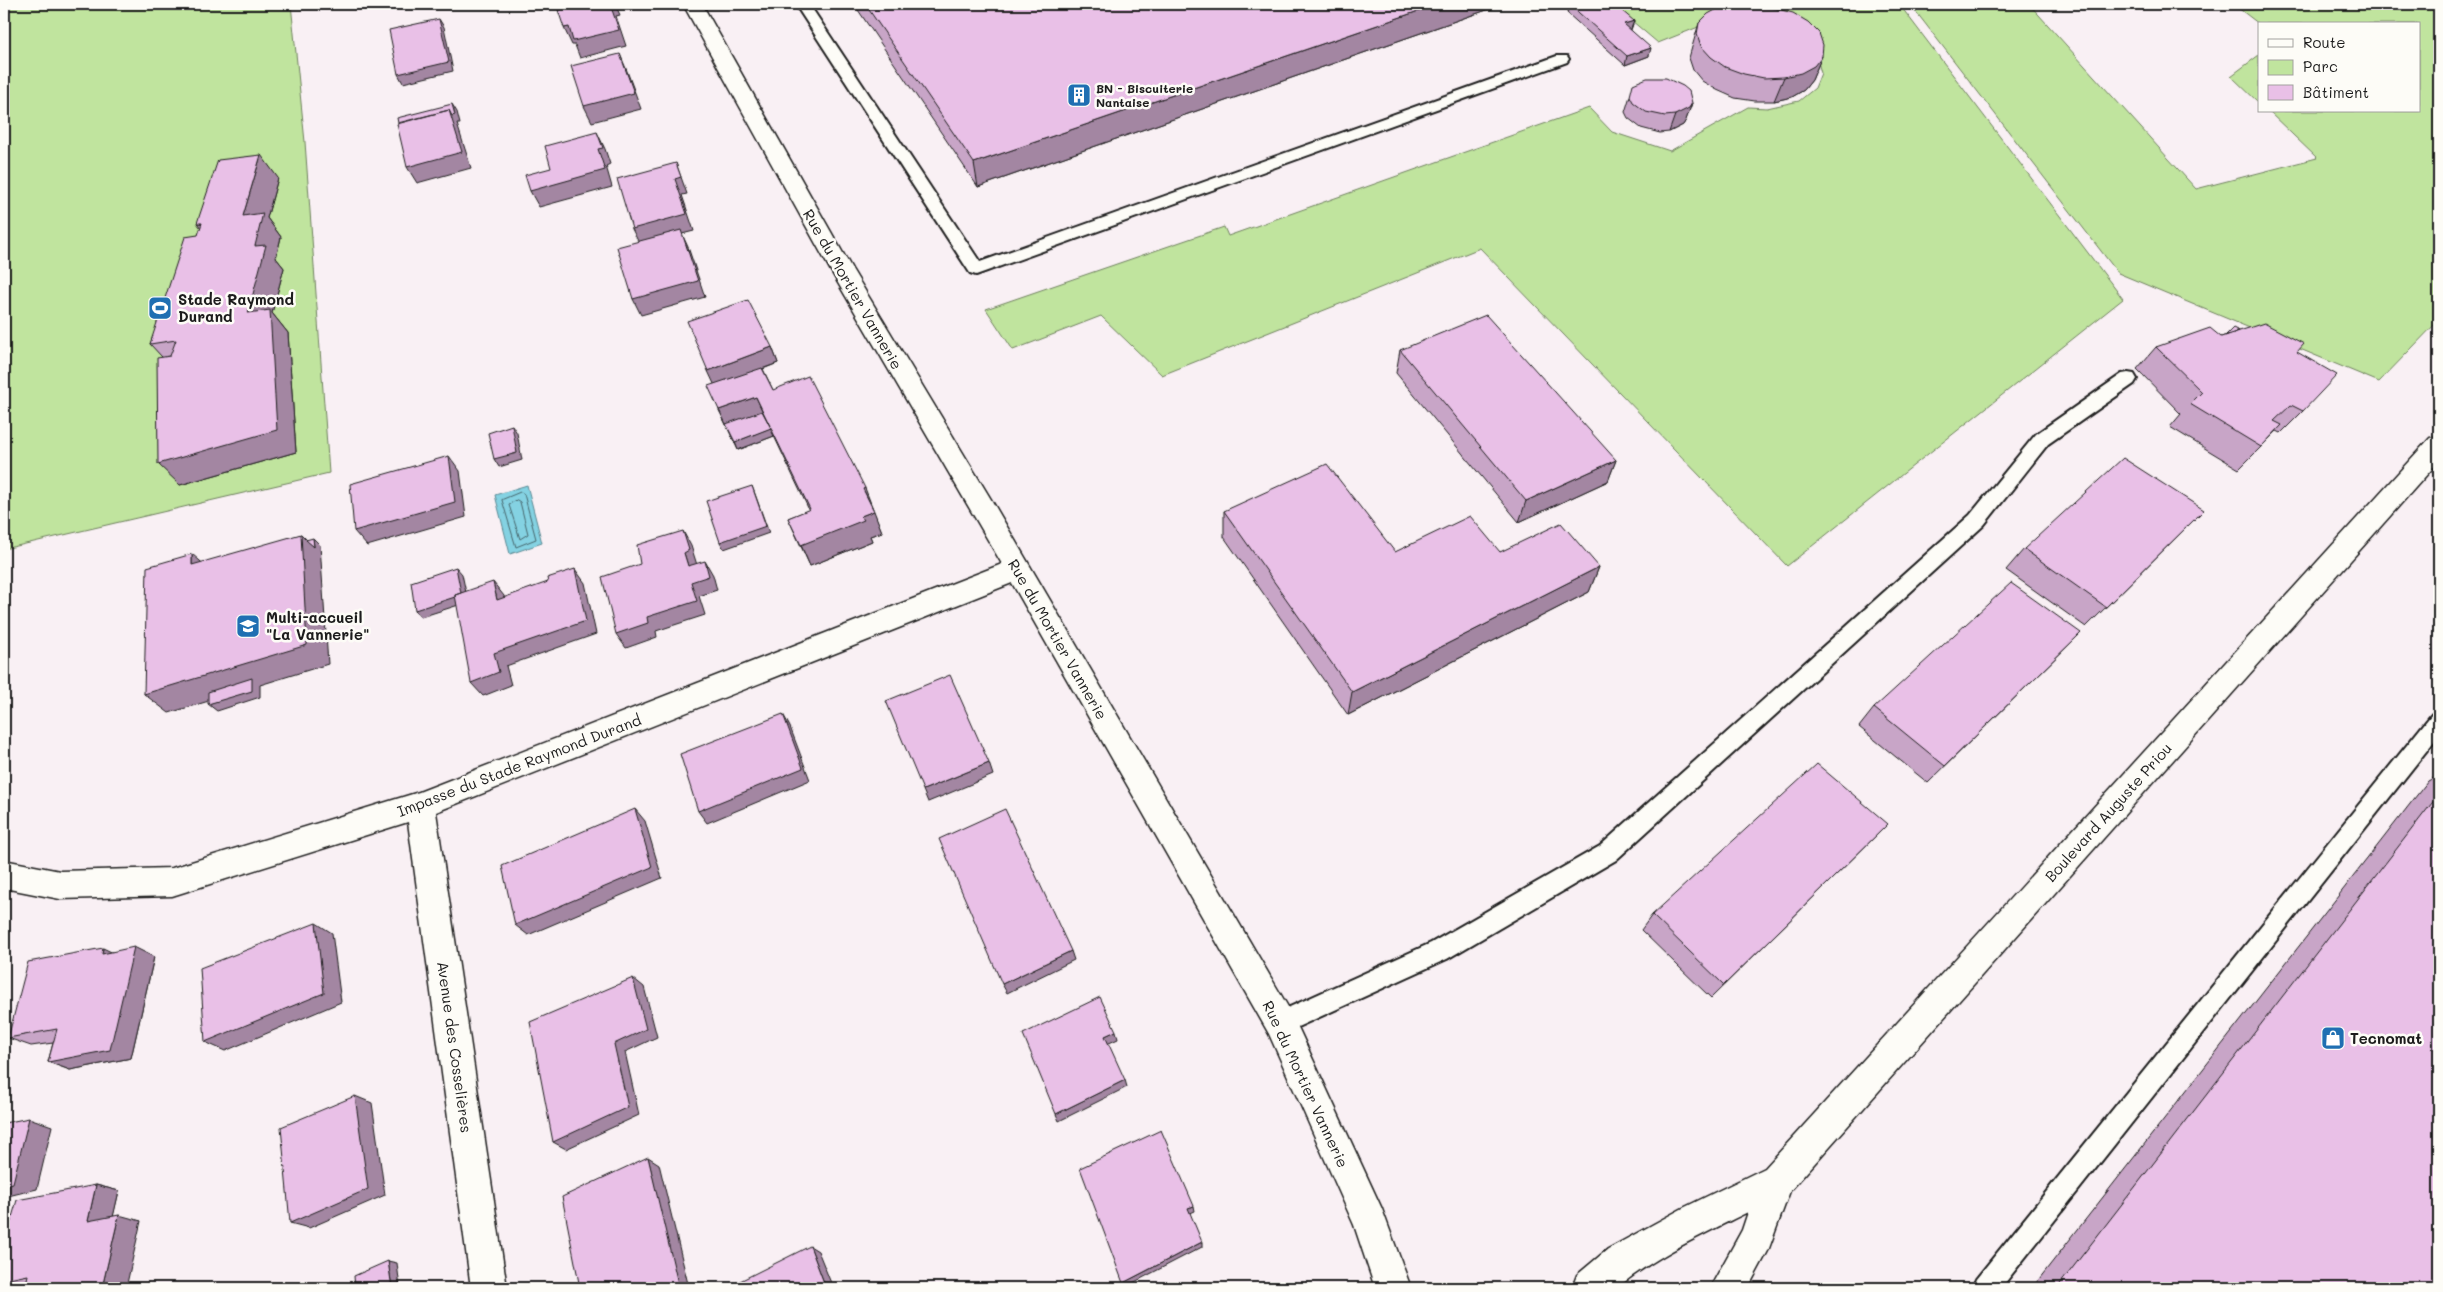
<svg xmlns="http://www.w3.org/2000/svg" width="2443" height="1292" viewBox="0 0 2443 1292" font-family="Mali,sans-serif">
<style>
.green{fill:#c0e49e;stroke:#6e805d}
.water{fill:#84d2e2;stroke:#5a8993}
.lines{fill:none;stroke-linecap:round;stroke-linejoin:round}
.shore{stroke:#46656b;stroke-width:1}
.lane-casing{stroke:#1c1c1c;stroke-width:4}
.street-casing{stroke:#1c1c1c;stroke-width:3}
.secondary-casing{stroke:#1c1c1c;stroke-width:3}
.lane{fill:#fdfcf7;fill-rule:evenodd}
.street{fill:#fdfcf7;fill-rule:evenodd}
.secondary{fill:#fdfcf7;fill-rule:evenodd}
.wall{fill:#c8a5c7;stroke:#1c1c1c}
.shaded-wall{fill:#a386a2;stroke:#1c1c1c}
.building{fill:#e9c0e7;stroke:#1c1c1c}
.labels{text-anchor:middle;dominant-baseline:central;stroke-width:5;stroke-linejoin:round;paint-order:stroke}
.far-poi-label{font-size:12px;font-weight:bold;fill:#1c1c1c;stroke:#fdfcf7;text-anchor:start}
.street-label{font-size:15px;fill:#1c1c1c;stroke:#fdfcf7}
.poi-label{font-size:15px;font-weight:bold;fill:#1c1c1c;stroke:#fdfcf7;text-anchor:start}
</style>
<rect width="100%" height="100%" fill="#f9f0f4"/>
<filter id="ink" filterUnits="userSpaceOnUse"><feTurbulence type="fractalNoise" baseFrequency=".02" numOctaves="2"/><feDisplacementMap in="SourceGraphic" scale="10" xChannelSelector="R" yChannelSelector="G"/><feConvolveMatrix kernelMatrix="1 2 1 2 8 2 1 2 1" color-interpolation-filters="sRGB"/></filter>
<g filter="url(#ink)">
<path class="green" d="M 4,4 L 291,4 L 305,142 L 329,473 L 4,549 Z
M 1612,4 L 1899,4 L 2123,299 L 1787,566 L 1480,248 L 1162,375 L 1101,316 L 1013,350 L 986,309 L 1224,227 L 1228,236 L 1589,108 L 1612,132 L 1670,151 L 1748,107 L 1767,108 L 1799,101 L 1815,88 L 1821,73 L 1818,62 L 1706,24 L 1658,43 Z
M 1910,4 L 2029,4 L 2196,189 L 2317,158 L 2268,111 L 2419,111 L 2419,24 L 2259,24 L 2233,4 L 2439,4 L 2439,320 L 2379,382 L 2118,273 Z
M 2259,55 L 2259,103 L 2231,76 Z"/>
<path class="water" d="M 527,485 L 542,543 L 510,554 L 495,495 Z"/>
<g class="lines">
<path class="shore" d="M 521,492 L 524,494 L 536,539 L 516,547 L 502,500 Z
M 517,500 L 520,502 L 528,534 L 520,539 L 509,505 Z"/>
<g class="lane-casing">
<path id="lane" d="M 795,4 L 809,4 L 980,262 L 1557,56 L 1567,56 L 1569,59 L 1567,62 L 976,275 L 970,273 Z
M 2128,373 L 2134,374 L 2137,379 L 2134,384 L 2048,444 L 1984,525 L 1616,860 L 1447,959 L 1280,1035 L 1272,1031 L 1268,1023 L 1272,1015 L 1431,943 L 1600,846 L 1970,515 L 2036,434 L 2122,374 Z
M 2439,711 L 2439,735 L 2001,1288 L 1972,1288 L 1976,1279 L 2432,714 Z"/>
</g>
<g class="street-casing">
<path id="street" d="M 683,4 L 702,4 L 852,269 L 992,501 L 1291,1012 L 1382,1209 L 1411,1288 L 1375,1288 L 1354,1225 L 1269,1034 L 1012,583 L 436,812 L 507,1288 L 471,1288 L 408,822 L 172,896 L 60,899 L 4,888 L 4,860 L 60,871 L 172,868 L 419,792 L 1002,564 L 831,271 Z"/>
</g>
<g class="secondary-casing">
<path id="secondary" d="M 2439,436 L 2439,461 L 1790,1191 L 1768,1251 L 1748,1288 L 1710,1288 L 1742,1230 L 1748,1212 C 1704,1234 1655,1256 1617,1288 L 1572,1288 L 1577,1275 L 1608,1249 L 1683,1208 L 1765,1168 L 2430,438 Z"/>
</g>
<use href="#lane" class="lane"/>
<use href="#street" class="street"/>
<use href="#secondary" class="secondary"/>
</g>
<path class="wall" d="M 854,4 L 1504,4 L 978,187 Z
M 1569,4 L 1634,21 L 1631,30 L 1649,56 L 1625,65 L 1567,13 Z
M 1699,23 L 1822,56 L 1812,80 L 1804,90 L 1792,97 L 1774,101 L 1755,101 L 1735,98 L 1717,90 L 1702,81 L 1693,70 L 1689,58 L 1692,47 Z
M 1630,96 L 1692,103 L 1686,120 L 1683,125 L 1669,132 L 1660,133 L 1641,128 L 1628,118 L 1625,112 Z
M 278,178 L 267,218 L 281,237 L 276,258 L 284,268 L 272,313 L 288,333 L 296,452 L 180,485 L 162,357 L 150,344 L 198,235 Z
M 2239,331 L 2297,352 L 2303,411 L 2281,433 L 2277,431 L 2239,469 L 2170,427 L 2181,414 L 2137,369 L 2156,347 L 2221,337 Z
M 772,347 L 778,363 L 763,369 L 773,390 L 871,505 L 882,532 L 870,536 L 872,541 L 810,566 L 788,518 L 809,510 L 774,436 L 738,450 L 719,410 L 714,384 Z
M 1400,350 L 1616,460 L 1608,481 L 1519,522 L 1396,373 Z
M 2204,510 L 2086,627 L 2006,570 L 2024,549 Z
M 1224,511 L 1395,552 L 1500,552 L 1599,567 L 1589,592 L 1348,715 L 1224,537 Z
M 2081,633 L 1928,783 L 1859,727 L 1874,708 Z
M 2439,775 L 2439,1288 L 2032,1288 L 2428,781 Z
M 1888,824 L 1711,998 L 1641,930 L 1652,915 Z
M 112,952 L 154,957 L 131,1058 L 70,1070 L 48,1062 L 53,1043 L 31,1046 L 8,1038 Z
M 96,1185 L 119,1191 L 113,1216 L 141,1221 L 26,1285 L 19,1286 L 4,1284 L 4,1245 Z"/>
<path class="shaded-wall" d="M 610,4 L 615,4 L 620,15 L 616,16 L 626,46 L 580,58 L 575,45 L 572,45 L 564,28 L 569,27 Z
M 1439,4 L 1504,4 L 978,187 L 974,163 Z
M 439,19 L 444,27 L 453,71 L 403,83 L 398,74 Z
M 1634,21 L 1631,29 L 1622,33 L 1624,24 Z
M 1651,48 L 1649,56 L 1625,65 L 1627,56 Z
M 620,54 L 627,71 L 641,109 L 592,122 L 584,106 Z
M 1822,56 L 1812,80 L 1804,90 L 1792,97 L 1774,101 L 1784,77 Z
M 1692,103 L 1686,120 L 1683,125 L 1669,132 L 1675,115 Z
M 452,104 L 457,112 L 460,124 L 457,124 L 471,168 L 417,183 L 407,167 L 449,110 Z
M 597,132 L 605,149 L 610,164 L 606,166 L 612,187 L 539,207 L 530,191 L 598,149 Z
M 261,155 L 278,178 L 267,218 L 281,237 L 276,258 L 284,268 L 272,313 L 288,333 L 296,452 L 180,485 L 158,464 L 248,313 L 255,246 L 243,216 Z
M 676,163 L 687,194 L 682,195 L 694,231 L 682,234 L 688,247 L 705,297 L 641,315 L 633,299 L 640,245 L 632,229 L 675,179 Z
M 197,223 L 202,223 L 216,247 Z
M 772,347 L 778,363 L 715,386 L 708,371 Z
M 756,397 L 766,419 L 730,432 L 719,410 Z
M 512,425 L 517,433 L 522,460 L 499,467 L 494,459 Z
M 770,428 L 774,436 L 738,450 L 735,442 Z
M 449,456 L 460,471 L 466,517 L 367,546 L 354,531 Z
M 1616,460 L 1608,481 L 1519,522 L 1526,501 Z
M 752,486 L 755,494 L 769,533 L 724,549 L 720,542 Z
M 865,488 L 873,509 L 863,489 Z
M 874,511 L 882,532 L 870,536 L 872,541 L 810,566 L 801,545 L 861,516 Z
M 683,531 L 691,546 L 697,565 L 688,566 L 684,553 Z
M 301,534 L 314,547 L 313,538 L 320,545 L 328,664 L 260,685 L 260,697 L 217,711 L 208,704 L 252,688 L 169,713 L 144,694 L 192,565 L 192,554 L 215,574 Z
M 705,561 L 713,575 L 717,590 L 699,596 L 705,615 L 656,631 L 657,637 L 626,648 L 616,634 L 647,617 L 691,582 Z
M 456,567 L 462,574 L 468,602 L 421,617 L 415,610 Z
M 1599,567 L 1589,592 L 1348,715 L 1352,692 Z
M 575,569 L 585,583 L 596,634 L 506,666 L 511,685 L 483,696 L 471,683 L 494,653 Z
M 493,582 L 504,596 L 508,614 L 497,600 Z
M 783,714 L 790,727 L 810,780 L 707,823 L 698,811 Z
M 989,763 L 993,775 L 928,802 L 923,790 Z
M 635,809 L 645,821 L 662,878 L 528,935 L 515,925 Z
M 316,923 L 332,933 L 341,1002 L 225,1051 L 205,1042 Z
M 134,947 L 154,957 L 131,1058 L 70,1070 L 48,1062 Z
M 103,948 L 124,958 L 102,954 Z
M 1071,951 L 1074,960 L 1007,993 L 1002,984 Z
M 633,978 L 644,987 L 657,1037 L 625,1052 L 639,1115 L 566,1149 L 553,1142 L 614,1044 Z
M 1116,1031 L 1118,1039 L 1107,1044 L 1105,1036 Z
M 1125,1080 L 1127,1087 L 1059,1121 L 1056,1114 Z
M 355,1096 L 372,1103 L 385,1195 L 309,1228 L 290,1223 Z
M 29,1118 L 52,1126 L 37,1189 L 4,1197 L 4,1185 Z
M 648,1157 L 659,1164 L 689,1288 L 677,1288 Z
M 96,1185 L 119,1191 L 111,1226 L 88,1221 Z
M 1194,1206 L 1195,1211 L 1188,1214 L 1188,1208 Z
M 119,1215 L 141,1221 L 126,1288 L 102,1288 Z
M 1202,1242 L 1202,1247 L 1125,1287 L 1123,1283 Z
M 810,1246 L 818,1251 L 833,1288 L 826,1288 Z
M 388,1261 L 397,1263 L 400,1288 L 392,1288 Z"/>
<path class="building" d="M 561,4 L 610,4 L 619,30 L 573,41 L 569,27 L 564,28 L 558,10 L 562,9 Z
M 865,4 L 1439,4 L 974,163 Z
M 1569,4 L 1614,4 L 1634,21 L 1624,24 L 1651,48 L 1627,56 Z
M 1734,4 L 1758,4 L 1793,13 L 1808,22 L 1819,33 L 1823,45 L 1822,56 L 1814,66 L 1801,73 L 1784,77 L 1764,78 L 1744,74 L 1725,67 L 1711,57 L 1701,46 L 1697,34 L 1699,23 L 1708,14 L 1721,7 Z
M 439,19 L 449,62 L 398,74 L 389,30 Z
M 620,54 L 634,93 L 584,106 L 571,66 Z
M 1647,78 L 1666,78 L 1683,86 L 1689,91 L 1692,103 L 1689,108 L 1675,115 L 1665,116 L 1646,112 L 1633,102 L 1630,96 L 1633,84 Z
M 452,104 L 455,115 L 452,116 L 449,110 L 398,123 L 397,118 Z
M 449,110 L 462,152 L 407,167 L 397,124 Z
M 597,132 L 603,148 L 598,149 L 605,170 L 530,191 L 525,175 L 551,168 L 545,146 Z
M 261,155 L 243,216 L 263,213 L 255,246 L 266,245 L 248,313 L 270,310 L 277,430 L 158,464 L 157,358 L 170,356 L 176,340 L 150,344 L 185,237 L 198,235 L 202,223 L 197,223 L 218,160 Z
M 676,163 L 681,177 L 675,179 L 687,214 L 632,229 L 617,179 Z
M 681,230 L 698,281 L 633,299 L 617,247 Z
M 748,300 L 772,347 L 708,371 L 687,321 Z
M 1486,315 L 1616,460 L 1526,501 L 1400,350 Z
M 2264,323 L 2304,344 L 2297,352 L 2337,375 L 2303,411 L 2291,405 L 2274,421 L 2282,425 L 2261,447 L 2190,404 L 2202,392 L 2156,347 L 2210,328 L 2221,337 Z
M 2233,328 L 2239,331 L 2225,336 Z
M 762,368 L 773,390 L 808,376 L 865,488 L 863,489 L 874,511 L 861,516 L 864,520 L 801,545 L 788,518 L 810,509 L 756,397 L 719,410 L 708,386 Z
M 762,411 L 771,428 L 735,442 L 726,424 Z
M 512,425 L 517,453 L 494,459 L 488,433 Z
M 449,456 L 455,502 L 354,531 L 350,484 Z
M 2123,458 L 2204,510 L 2106,607 L 2024,549 Z
M 1327,464 L 1395,552 L 1470,516 L 1500,552 L 1561,523 L 1599,567 L 1352,692 L 1224,511 Z
M 752,486 L 766,526 L 720,542 L 706,501 Z
M 683,531 L 689,550 L 684,553 L 688,566 L 705,561 L 709,576 L 691,582 L 697,601 L 647,617 L 648,623 L 616,634 L 602,577 L 640,564 L 637,545 Z
M 301,534 L 307,645 L 144,694 L 147,567 L 192,554 L 192,565 Z
M 313,538 L 314,547 L 306,540 Z
M 456,567 L 461,593 L 455,595 L 455,597 L 415,610 L 411,582 Z
M 575,569 L 586,621 L 494,653 L 499,672 L 471,683 L 455,595 L 493,582 L 497,600 L 548,582 L 547,578 Z
M 2011,583 L 2081,633 L 1945,766 L 1874,708 Z
M 950,675 L 989,763 L 923,790 L 886,701 Z
M 252,678 L 252,691 L 208,704 L 208,692 Z
M 783,714 L 803,768 L 698,811 L 680,754 Z
M 1817,764 L 1888,824 L 1724,985 L 1652,915 Z
M 2439,794 L 2439,1288 L 2057,1288 Z
M 635,809 L 652,867 L 515,925 L 502,866 Z
M 1005,809 L 1071,951 L 1002,984 L 939,839 Z
M 316,923 L 324,993 L 205,1042 L 200,968 Z
M 134,947 L 110,1050 L 48,1062 L 57,1029 L 8,1038 L 28,962 L 103,948 L 102,954 Z
M 633,978 L 646,1029 L 614,1044 L 628,1107 L 553,1142 L 530,1022 Z
M 1100,997 L 1116,1031 L 1105,1036 L 1125,1080 L 1056,1114 L 1023,1034 Z
M 355,1096 L 368,1189 L 290,1223 L 281,1127 Z
M 29,1118 L 13,1183 L 4,1185 L 4,1123 Z
M 1161,1130 L 1194,1206 L 1188,1208 L 1202,1242 L 1123,1283 L 1080,1168 Z
M 648,1157 L 679,1288 L 580,1288 L 562,1197 Z
M 96,1185 L 88,1221 L 119,1215 L 102,1288 L 25,1288 L 28,1275 L 4,1280 L 4,1245 L 17,1200 Z
M 810,1246 L 826,1288 L 726,1288 Z
M 388,1261 L 392,1288 L 355,1288 L 354,1276 Z"/>
</g>
<defs>
<g id="building-square" transform="scale(1.25)"><rect x="-9" y="-9" width="18" height="18" rx="4" fill="#1f6fb2" stroke="#fdfcf7"/><path d="M-4-6H4V6H1V3H-1V6H-4ZM-2.5-4.3h1.7v1.8h-1.7ZM.8-4.3h1.7v1.8H.8ZM-2.5-1h1.7V.8h-1.7ZM.8-1h1.7V.8H.8Z" fill="#fff"/></g>
<g id="stadium-square" transform="scale(1.25)"><rect x="-9" y="-9" width="18" height="18" rx="4" fill="#1f6fb2" stroke="#fdfcf7"/><path d="M0-5a6.5 5 0 1 0 0 10a6.5 5 0 1 0 0-10ZM-3.5-1.8h7v3.6h-7Z" fill="#fff"/></g>
<g id="school-square" transform="scale(1.25)"><rect x="-9" y="-9" width="18" height="18" rx="4" fill="#1f6fb2" stroke="#fdfcf7"/><path d="M0-5L7-2L0 1L-7-2ZM-4 1L0 2.5L4 1V4Q0 6-4 4Z" fill="#fff"/></g>
<g id="shop-square" transform="scale(1.25)"><rect x="-9" y="-9" width="18" height="18" rx="4" fill="#1f6fb2" stroke="#fdfcf7"/><path d="M-5-2.5h2.3a2.7 3.5 0 0 1 5.4 0H5L5.5 6h-11ZM-1.5-2.5h3a1.5 2.3 0 0 0-3 0Z" fill="#fff"/></g>
</defs>
<g fill-rule="evenodd">
<use href="#building-square" x="1079" y="95"/>
<use href="#stadium-square" x="160" y="308"/>
<use href="#school-square" x="248" y="626"/>
<use href="#shop-square" x="2333" y="1038"/>
</g>
<g class="labels">
<g class="far-poi-label">
<text x="1096" y="88">BN - Biscuiterie<tspan x="1096" dy="14">Nantaise</tspan></text>
</g>
<g class="street-label">
<text transform="translate(853 289) rotate(60)">Rue du Mortier Vannerie</text>
<text transform="translate(1058 639) rotate(60)">Rue du Mortier Vannerie</text>
<text transform="translate(519 765) rotate(-21)">Impasse du Stade Raymond Durand</text>
<text transform="translate(2108 812) rotate(-48)">Boulevard Auguste Priou</text>
<text transform="translate(455 1047) rotate(82)">Avenue des Cosselières</text>
<text transform="translate(1306 1084) rotate(65)">Rue du Mortier Vannerie</text>
</g>
<g class="poi-label">
<text x="178" y="299">Stade Raymond<tspan x="178" dy="17">Durand</tspan></text>
<text x="266" y="617">Multi-accueil<tspan x="266" dy="17">"La Vannerie"</tspan></text>
<text x="2350" y="1038">Tecnomat</text>
</g>
</g>
<rect width="2443" height="1292" fill="none" stroke="#fdfcf7" stroke-width="20"/>
<rect x="10" y="10" width="2423" height="1272" fill="none" stroke="#1c1c1c" stroke-width="2" filter="url(#ink)"/>
<rect x="2258" y="22" width="162" height="90" fill="#fdfcf7" stroke="#a3a29f"/>
<rect x="2268" y="39" width="25" height="8" fill="#fdfcf7" stroke="#a3a29f"/>
<text x="2303" y="48" font-size="15" fill="#1c1c1c">Route</text>
<rect x="2268" y="60" width="25" height="15" fill="#c0e49e" stroke="#a3a29f"/>
<text x="2303" y="72" font-size="15" fill="#1c1c1c">Parc</text>
<rect x="2268" y="85" width="25" height="15" fill="#e9c0e7" stroke="#a3a29f"/>
<text x="2303" y="98" font-size="15" fill="#1c1c1c">Bâtiment</text>
</svg>
